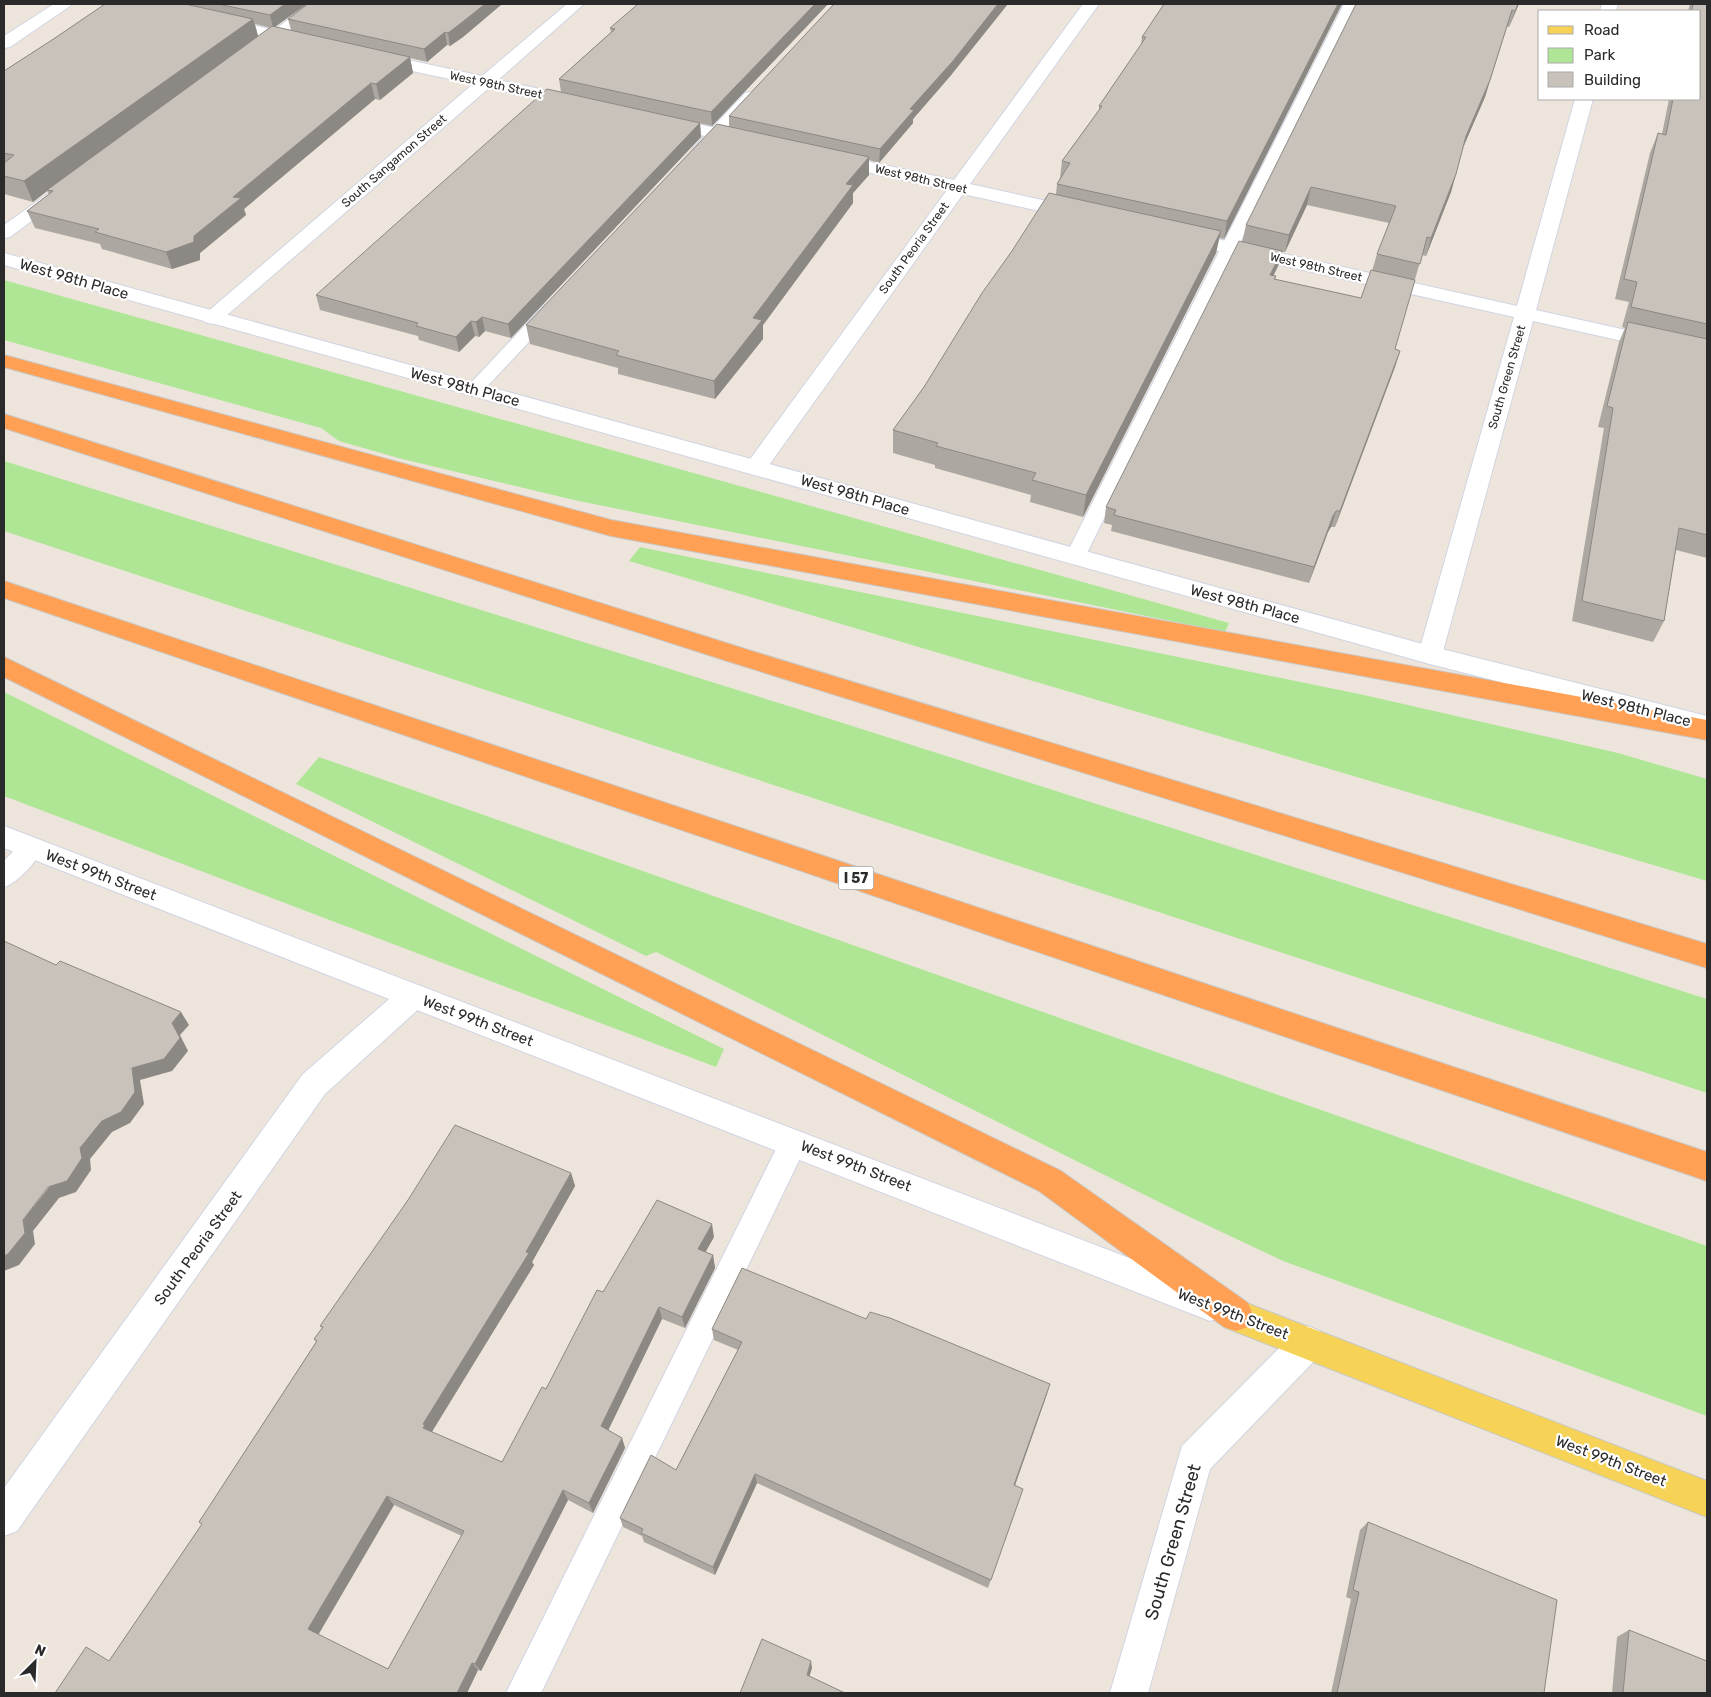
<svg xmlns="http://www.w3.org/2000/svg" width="1711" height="1697" viewBox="0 0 1711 1697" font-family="Rubik,sans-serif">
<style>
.green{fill:#afe695}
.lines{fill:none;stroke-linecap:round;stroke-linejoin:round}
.lane-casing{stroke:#d0d4e3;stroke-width:2}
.street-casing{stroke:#d0d4e3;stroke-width:2}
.secondary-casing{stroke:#d0d4e3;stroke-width:2}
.primary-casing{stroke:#c8c8c8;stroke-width:2}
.highway-casing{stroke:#c8c8c8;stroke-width:2}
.lane{fill:#fff;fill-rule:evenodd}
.street{fill:#fff;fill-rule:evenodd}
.secondary{fill:#fff;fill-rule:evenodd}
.primary{fill:#f6d357;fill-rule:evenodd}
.highway{fill:#ffa054;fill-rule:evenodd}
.wall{fill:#aca7a1;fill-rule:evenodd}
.shaded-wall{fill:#8c8883}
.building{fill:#c8c2bb;stroke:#8c8883;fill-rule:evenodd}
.labels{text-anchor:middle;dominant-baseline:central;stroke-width:4.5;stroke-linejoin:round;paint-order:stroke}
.far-street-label{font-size:12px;fill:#2a2a2a;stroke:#fff}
.shield{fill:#fff;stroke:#6a6a6a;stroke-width:1}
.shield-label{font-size:14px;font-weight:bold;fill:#2a2a2a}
.street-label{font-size:15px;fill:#2a2a2a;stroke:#fff}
.near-street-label{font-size:18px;fill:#2a2a2a;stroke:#fff}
</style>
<rect width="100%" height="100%" fill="#ede5db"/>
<path class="green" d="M 4,280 L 1229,623 L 1225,632 L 574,500 L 402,459 L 339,441 L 321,428 L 4,340 Z
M 4,461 L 843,723 L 1707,999 L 1707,1093 L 4,531 Z
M 640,547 L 1364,695 L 1618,753 L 1707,779 L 1707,881 L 629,561 Z
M 4,692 L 724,1049 L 716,1067 L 4,796 Z
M 319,757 L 1707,1246 L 1707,1416 L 1283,1261 L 1175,1210 L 656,952 L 646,956 L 296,784 Z"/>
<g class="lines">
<g class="lane-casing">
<path id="lane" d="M 310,4 L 326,4 L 263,51 L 253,51 L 251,48 L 253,45 Z
M 1344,4 L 1358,4 L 1085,557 L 1082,562 L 1075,564 L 1068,562 L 1065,557 Z
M 750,92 L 757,96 L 755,99 L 706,151 L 696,151 L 693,148 L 696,145 L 745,93 Z
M 55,191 L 61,193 L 63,196 L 61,199 L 10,237 L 4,238 L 4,225 L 49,193 Z
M 550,304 L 556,305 L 559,309 L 556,313 L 481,393 L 469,393 L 466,389 L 469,385 L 544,305 Z
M 31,839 L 39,841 L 43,848 C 36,862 19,882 4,887 L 4,861 L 23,841 Z
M 794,1130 L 804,1133 L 808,1142 L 541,1693 L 506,1693 L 784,1133 Z"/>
</g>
<g class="street-casing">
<path id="street" d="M 54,4 L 73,4 L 10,47 L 4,48 L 4,36 Z
M 567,4 L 584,4 L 498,80 L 582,98 L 585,102 L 582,106 L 576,107 L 489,88 L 219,322 L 212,324 L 205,322 L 202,318 L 205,314 L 473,84 L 370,62 L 368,58 L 370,54 L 376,53 L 482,76 Z
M 1083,4 L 1099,4 L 970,184 L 1083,209 L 1085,213 L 1083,217 L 1076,219 L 963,194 L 764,472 L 756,474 L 748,472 L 745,467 L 748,462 L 947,190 L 827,163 L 824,159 L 827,155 L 833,154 L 954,180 Z
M 1602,4 L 1618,4 L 1616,11 L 1600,11 Z
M 220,18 L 306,37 L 308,41 L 306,45 L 300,46 L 214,26 L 212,23 Z
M 1575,99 L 1593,99 L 1536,310 L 1707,348 L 1707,360 L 1533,321 L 1442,655 L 1439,661 L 1430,664 L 1421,661 L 1418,655 L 1514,317 L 1182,243 L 1175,241 L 1172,237 L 1175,233 L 1182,231 L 1517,306 Z
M 664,117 L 753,136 L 756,140 L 753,144 L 747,145 L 658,126 L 655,122 L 658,118 Z
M 413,984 L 423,987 L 428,996 L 423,1005 L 325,1094 L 17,1531 L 4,1536 L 4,1488 L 303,1074 L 403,987 Z
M 1308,1326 L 1320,1331 L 1325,1343 L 1320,1355 L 1210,1469 L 1148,1693 L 1110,1693 L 1182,1446 L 1296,1331 Z"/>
</g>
<g class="secondary-casing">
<path id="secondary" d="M 4,253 L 1430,646 L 1707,716 L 1707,735 L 1430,664 L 4,265 Z
M 4,826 L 1210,1289 L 1222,1293 L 1227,1305 L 1222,1317 L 1210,1321 L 4,848 Z"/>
</g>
<g class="primary-casing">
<path id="primary" d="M 1236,1299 L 1707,1481 L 1707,1517 L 1224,1327 L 1219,1315 L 1224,1303 Z"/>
</g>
<g class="highway-casing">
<path id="highway" d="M 4,355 L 611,520 L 1707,720 L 1707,740 L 611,536 L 4,367 Z
M 4,414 L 742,648 L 1707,944 L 1707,968 L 724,660 L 4,428 Z
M 4,581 L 1707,1152 L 1707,1181 L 4,598 Z
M 4,657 L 1061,1171 L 1248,1303 L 1253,1315 L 1248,1327 L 1236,1331 L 1224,1327 L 1039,1191 L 4,677 Z"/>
</g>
<use href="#lane" class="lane"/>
<use href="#street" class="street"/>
<use href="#secondary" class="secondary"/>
<use href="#primary" class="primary"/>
<use href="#highway" class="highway"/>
</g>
<path class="wall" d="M 105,4 L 307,4 L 275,27 L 291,30 L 288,19 L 308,4 L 502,4 L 463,37 L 450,46 L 447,45 L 427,62 L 410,58 L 413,73 L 380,100 L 375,99 L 244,209 L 246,215 L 200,253 L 200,260 L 172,269 L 102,249 L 100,244 L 35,228 L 27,211 L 49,194 L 47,191 L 33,202 L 4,194 L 4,71 L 55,38 ZM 255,24 L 271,28 L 258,36 Z
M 828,4 L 712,126 L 561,92 L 559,79 L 611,32 L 610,28 Z
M 1164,4 L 1342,4 L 1224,239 L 1219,238 L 1216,253 L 1083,517 L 1030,502 L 1031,495 L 935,468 L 935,465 L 893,453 L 893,430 L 924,387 L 1056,194 L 1057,184 L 1060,178 L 1062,161 L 1099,110 L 1099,106 L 1141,45 L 1142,37 Z
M 1519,4 L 1509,27 L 1507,27 L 1485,97 L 1463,148 L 1456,174 L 1451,192 L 1426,256 L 1422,255 L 1395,349 L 1400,351 L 1395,367 L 1335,527 L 1331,527 L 1328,532 L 1309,583 L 1111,531 L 1112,525 L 1104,523 L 1106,507 L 1242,242 L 1246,225 ZM 1307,205 L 1389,223 L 1377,254 L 1372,271 L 1361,298 L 1275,280 L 1276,276 L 1273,276 L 1278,266 L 1281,252 L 1285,252 Z
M 1690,4 L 1707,4 L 1707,558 L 1676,550 L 1664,621 L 1653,642 L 1572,621 L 1604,428 L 1598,427 L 1619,342 L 1625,328 L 1622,327 L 1629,302 L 1615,299 L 1650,153 L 1658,133 L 1662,134 L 1669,99 L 1700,99 L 1700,11 L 1688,11 Z
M 952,74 L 913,119 L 913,123 L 879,163 L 869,160 L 869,175 L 853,193 L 853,203 L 763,325 L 763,339 L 715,399 L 618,374 L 618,368 L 530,344 L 526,325 L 729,126 L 729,116 Z
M 700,123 L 701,137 L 511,338 L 485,331 L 479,337 L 475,336 L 459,352 L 419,340 L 418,336 L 320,310 L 316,295 Z
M 571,1173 L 575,1186 L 532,1262 L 534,1265 L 432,1432 L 502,1462 L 603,1292 L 714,1237 L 705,1252 L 713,1255 L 715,1268 L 685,1328 L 662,1319 L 608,1430 L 622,1438 L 625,1448 L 593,1513 L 568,1500 L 481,1671 L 478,1670 L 467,1693 L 109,1661 L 202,1524 L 199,1522 L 316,1342 L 314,1339 L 322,1328 L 320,1326 ZM 394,1505 L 462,1536 L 388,1669 L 318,1635 Z
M 712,1329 L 1047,1394 L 1015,1485 L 1020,1498 L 988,1588 L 757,1483 L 715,1575 L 644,1542 L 642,1536 L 623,1527 L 620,1518 L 676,1470 L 738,1350 L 714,1340 Z
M 1368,1522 L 1544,1693 L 1331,1693 L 1351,1599 L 1346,1597 L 1360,1530 Z
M 1629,1630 L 1707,1693 L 1612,1693 L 1617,1637 Z"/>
<path class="shaded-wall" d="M 285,4 L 307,4 L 273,28 L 270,15 Z
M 485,4 L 502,4 L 463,37 L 450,46 L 448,33 Z
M 815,4 L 828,4 L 712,126 L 711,112 Z
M 998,4 L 1008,4 L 952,74 L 913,119 L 913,123 L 879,163 L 880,149 L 910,109 Z
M 1338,4 L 1342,4 L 1224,239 L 1227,221 Z
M 1518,4 L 1519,4 L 1509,27 L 1515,11 Z
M 253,19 L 259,39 L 47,190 L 47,191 L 33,202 L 24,181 Z
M 445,32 L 447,45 L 427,62 L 424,49 Z
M 410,57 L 413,73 L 380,100 L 376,84 Z
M 1490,80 L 1485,97 L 1460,154 L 1466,136 Z
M 371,83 L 375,99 L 244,209 L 246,215 L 200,253 L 200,260 L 172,269 L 166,252 L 194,236 L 233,197 Z
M 700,123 L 701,137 L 511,338 L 508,324 Z
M 869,157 L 869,175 L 853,193 L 853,203 L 763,325 L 763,339 L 715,399 L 714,381 L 753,318 L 846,184 Z
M 1456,174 L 1451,192 L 1426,256 L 1431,238 Z
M 1311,187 L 1307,205 L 1285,252 L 1289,235 Z
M 1221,231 L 1216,253 L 1083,517 L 1086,495 Z
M 1282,251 L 1278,266 L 1266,291 L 1270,275 Z
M 482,317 L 485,331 L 479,337 L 476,322 Z
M 471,321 L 475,336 L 459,352 L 456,337 Z
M 1400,351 L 1395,367 L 1335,527 L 1340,511 Z
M 1336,511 L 1331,527 L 1328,532 L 1309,583 L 1314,567 L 1333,516 Z
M 181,1012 L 189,1025 L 180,1035 L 188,1051 L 172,1071 L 140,1080 L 144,1104 L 130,1123 L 112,1132 L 90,1159 L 91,1170 L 76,1192 L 59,1198 L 33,1231 L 35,1244 L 19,1265 L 4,1271 L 4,1256 L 23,1220 L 80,1148 L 132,1068 Z
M 571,1173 L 575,1186 L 532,1262 L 534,1265 L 431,1433 L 423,1428 L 423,1424 L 526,1252 Z
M 712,1224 L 714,1237 L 700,1262 L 698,1249 Z
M 713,1255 L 715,1268 L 685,1328 L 682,1317 Z
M 659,1307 L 662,1319 L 605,1437 L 601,1426 Z
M 1050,1384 L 1047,1394 L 1012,1494 L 1014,1485 Z
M 622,1438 L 625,1448 L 593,1513 L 589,1503 Z
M 755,1474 L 757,1483 L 715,1575 L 713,1567 Z
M 563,1490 L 568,1500 L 481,1671 L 475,1664 Z
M 387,1496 L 394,1505 L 317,1637 L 308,1629 Z
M 811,1661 L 812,1668 L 808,1681 L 807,1675 Z
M 472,1663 L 478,1670 L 467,1693 L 457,1693 Z"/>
<path class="building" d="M 105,4 L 185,4 L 253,19 L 24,181 L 4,176 L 4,163 L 14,155 L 4,153 L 4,71 L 55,38 Z
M 218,4 L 285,4 L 270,15 Z
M 308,4 L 485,4 L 460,24 L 448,33 L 445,32 L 424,49 L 288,19 Z
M 638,4 L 815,4 L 711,112 L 559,79 L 615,29 L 610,28 Z
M 834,4 L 998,4 L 953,61 L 910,109 L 914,110 L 880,149 L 729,116 Z
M 1164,4 L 1338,4 L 1227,221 L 1057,184 L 1070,163 L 1062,161 L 1102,106 L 1099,106 L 1146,37 L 1142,37 Z
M 1356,4 L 1518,4 L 1515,11 L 1512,10 L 1490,80 L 1466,136 L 1456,174 L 1431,238 L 1427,237 L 1420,264 L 1377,254 L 1396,206 L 1311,187 L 1289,235 L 1246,225 Z
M 1693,4 L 1707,4 L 1707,324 L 1631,307 L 1637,282 L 1624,279 L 1658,133 L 1666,135 L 1673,99 L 1700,99 L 1700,11 L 1692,11 Z
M 272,26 L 410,57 L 376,84 L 371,83 L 233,197 L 241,198 L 194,236 L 194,242 L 166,252 L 95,232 L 99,229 L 27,211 L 53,191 L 47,190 Z
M 547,89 L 700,123 L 508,324 L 482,317 L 476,322 L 471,321 L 456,337 L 416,326 L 418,323 L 316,295 Z
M 717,124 L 869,157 L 846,184 L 853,185 L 753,318 L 762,320 L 714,381 L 616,355 L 619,351 L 526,325 Z
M 1049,193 L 1221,231 L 1086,495 L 1032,480 L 1036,473 L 936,446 L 938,443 L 893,430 L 924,387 L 982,293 L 1012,251 Z
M 1239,241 L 1282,251 L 1270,275 L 1276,276 L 1274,279 L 1361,298 L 1371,270 L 1415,280 L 1395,349 L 1400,351 L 1340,511 L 1336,511 L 1333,516 L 1314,567 L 1114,515 L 1116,510 L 1106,507 Z
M 1628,322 L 1707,339 L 1707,535 L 1679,528 L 1664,621 L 1582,601 L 1613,408 L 1607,406 Z
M 4,941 L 56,965 L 60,961 L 181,1012 L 172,1023 L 180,1038 L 164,1059 L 132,1068 L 135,1092 L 121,1112 L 102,1121 L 80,1148 L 82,1158 L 67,1181 L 48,1187 L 23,1220 L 25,1233 L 8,1254 L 4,1256 Z
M 455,1125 L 571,1173 L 526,1252 L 529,1253 L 423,1424 L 425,1425 L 423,1428 L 502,1462 L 542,1387 L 546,1389 L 597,1290 L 603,1292 L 657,1200 L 712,1224 L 698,1249 L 713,1255 L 682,1317 L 659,1307 L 601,1426 L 622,1438 L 589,1503 L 563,1490 L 475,1664 L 472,1663 L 457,1693 L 55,1693 L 86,1647 L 109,1661 L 202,1524 L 199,1522 L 317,1341 L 314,1339 L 323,1327 L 320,1326 L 408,1200 ZM 387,1496 L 464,1531 L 388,1669 L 308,1629 Z
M 742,1268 L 866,1319 L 870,1312 L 890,1318 L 1050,1384 L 1014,1485 L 1023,1489 L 991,1580 L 755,1474 L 713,1567 L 641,1533 L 643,1529 L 620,1518 L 651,1455 L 676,1470 L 742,1342 L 712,1329 Z
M 1368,1522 L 1557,1600 L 1544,1693 L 1337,1693 L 1359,1592 L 1353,1590 Z
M 1629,1630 L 1707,1661 L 1707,1693 L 1623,1693 Z
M 762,1639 L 811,1661 L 807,1675 L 845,1693 L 740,1693 Z"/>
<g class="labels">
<g class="far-street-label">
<text transform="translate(496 85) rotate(12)">West 98th Street</text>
<text transform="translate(394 161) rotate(-41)">South Sangamon Street</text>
<text transform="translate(921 179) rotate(13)">West 98th Street</text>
<text transform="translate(914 248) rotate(-54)">South Peoria Street</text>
<text transform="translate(1316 267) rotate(13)">West 98th Street</text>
<text transform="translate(1507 377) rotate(-74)">South Green Street</text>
</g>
<rect class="shield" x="838.5" y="866.5" width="35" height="23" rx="4"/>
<g class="shield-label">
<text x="856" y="878">I 57</text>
</g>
<g class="street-label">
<text transform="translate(74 279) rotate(16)">West 98th Place</text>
<text transform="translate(465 387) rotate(15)">West 98th Place</text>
<text transform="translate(855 495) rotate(16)">West 98th Place</text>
<text transform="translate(1245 604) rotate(15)">West 98th Place</text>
<text transform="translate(1636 708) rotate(14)">West 98th Place</text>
<text transform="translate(101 875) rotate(21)">West 99th Street</text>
<text transform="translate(478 1021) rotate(21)">West 99th Street</text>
<text transform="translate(856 1166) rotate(21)">West 99th Street</text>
<text transform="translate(198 1248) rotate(-54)">South Peoria Street</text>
<text transform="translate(1233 1314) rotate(21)">West 99th Street</text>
<text transform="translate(1611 1461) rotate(21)">West 99th Street</text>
</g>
<g class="near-street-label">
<text transform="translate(1173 1542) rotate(-74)">South Green Street</text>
</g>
</g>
<rect width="1711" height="1697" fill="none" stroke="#2a2a2a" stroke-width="10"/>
<rect x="1538" y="10" width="162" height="90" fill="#ffffff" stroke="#aaaaaa"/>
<rect x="1548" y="26" width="25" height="8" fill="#f6d357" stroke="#aaaaaa"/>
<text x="1584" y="35" font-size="15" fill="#2a2a2a">Road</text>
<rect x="1548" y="48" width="25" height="15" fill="#afe695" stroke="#aaaaaa"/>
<text x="1584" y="60" font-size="15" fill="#2a2a2a">Park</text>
<rect x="1548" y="72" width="25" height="15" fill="#c8c2bb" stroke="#aaaaaa"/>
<text x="1584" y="85" font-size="15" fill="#2a2a2a">Building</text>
<g transform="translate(35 1662) rotate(24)" stroke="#ffffff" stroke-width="4" paint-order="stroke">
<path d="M0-4L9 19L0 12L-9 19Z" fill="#2a2a2a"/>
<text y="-8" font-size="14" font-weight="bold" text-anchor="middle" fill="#2a2a2a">N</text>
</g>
</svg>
